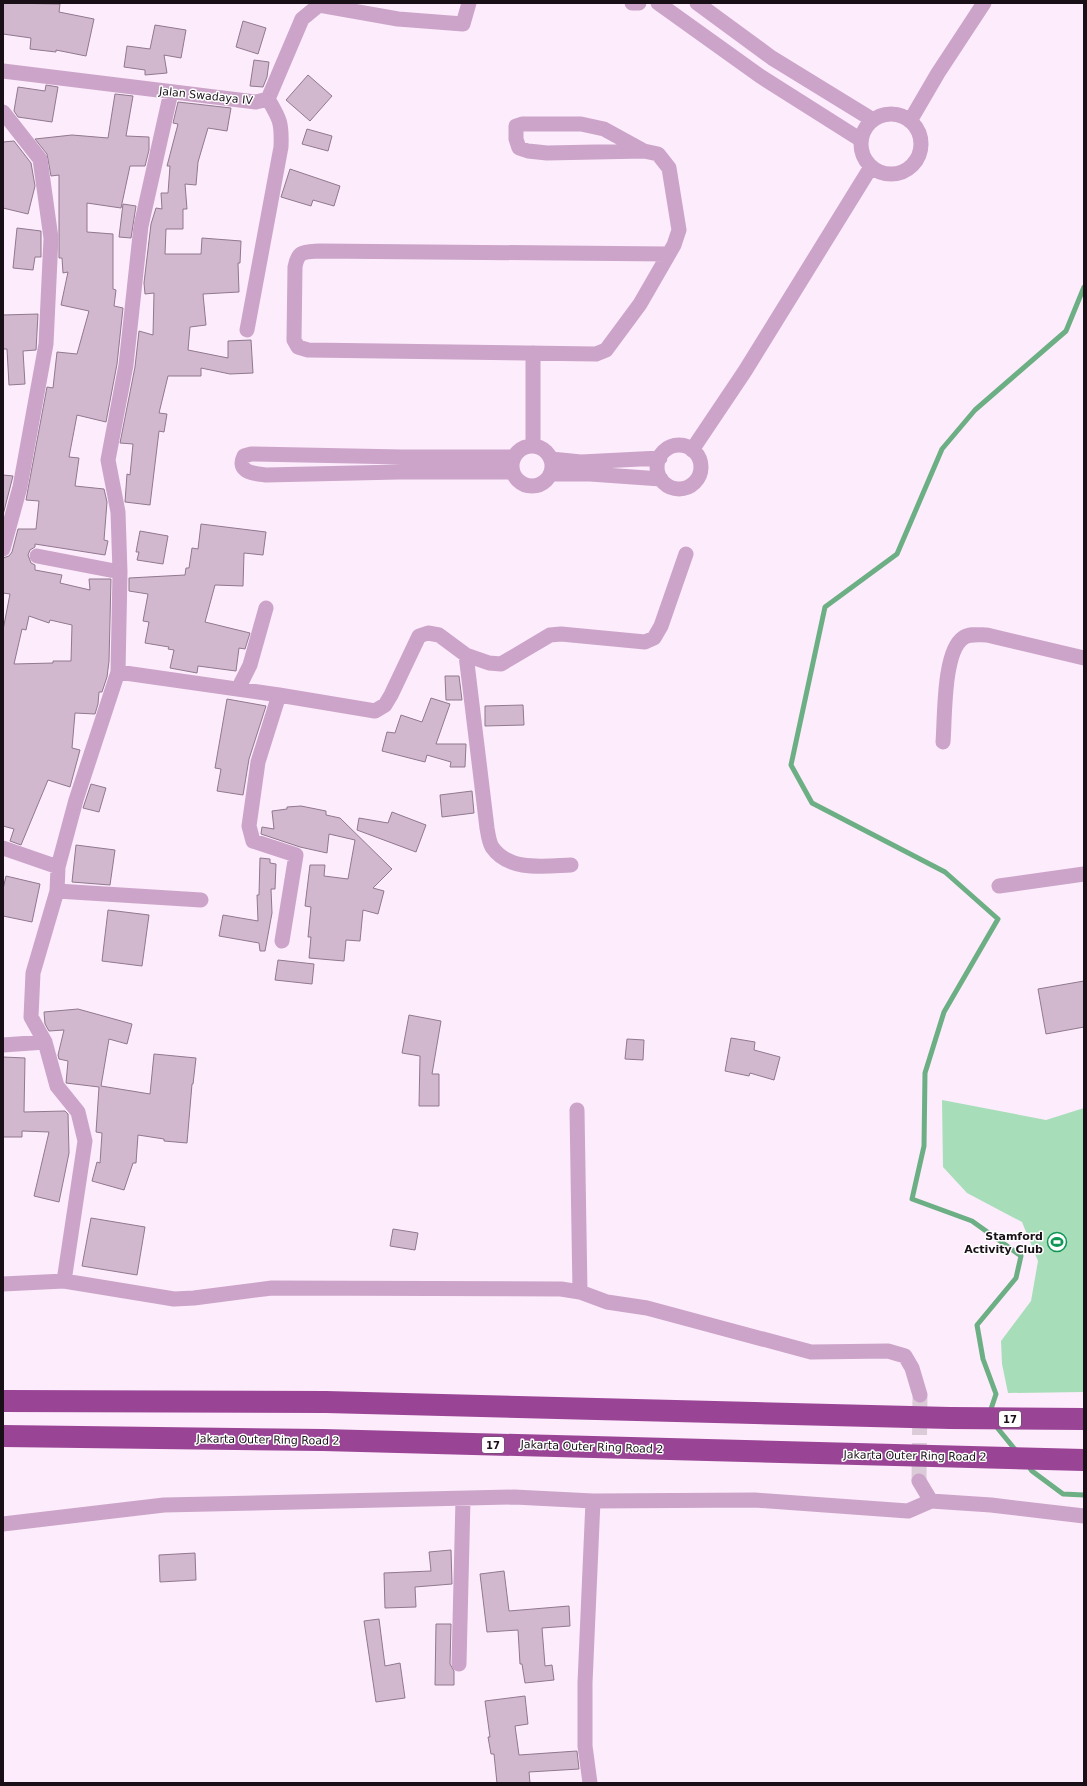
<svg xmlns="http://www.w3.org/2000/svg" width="1087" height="1786" viewBox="0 0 1087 1786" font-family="'DejaVu Sans',sans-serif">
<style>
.green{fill:#a7deb9}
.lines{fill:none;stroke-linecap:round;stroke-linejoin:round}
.stream{stroke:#6daf84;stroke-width:5}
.building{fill:#d2b8cf;stroke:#90788e;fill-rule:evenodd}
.minor-tunnel{stroke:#dbcbd9;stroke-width:15;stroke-dasharray:15 8;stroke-linecap:butt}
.minor{stroke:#cca4c9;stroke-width:15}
.motorway{stroke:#994495;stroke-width:22}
.labels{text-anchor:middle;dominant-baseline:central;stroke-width:3;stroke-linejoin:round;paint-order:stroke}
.shield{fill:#fff;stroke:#5d575d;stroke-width:1}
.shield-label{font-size:10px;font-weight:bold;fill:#180f17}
.street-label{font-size:11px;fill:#180f17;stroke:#fff}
.poi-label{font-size:11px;font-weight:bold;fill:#180f17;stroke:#fff;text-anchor:end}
</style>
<rect width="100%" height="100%" fill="#fdecfb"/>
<path class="green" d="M 942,1100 L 1046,1120 L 1084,1108 L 1084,1392 L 1008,1393 L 1002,1364 L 1001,1341 L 1031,1301 L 1038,1261 L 1022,1222 L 967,1193 L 943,1167 Z"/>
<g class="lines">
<path class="stream" d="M 990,1412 L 996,1394 L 983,1359 L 977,1325 L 1016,1278 L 1021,1256 L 972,1221 L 912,1199 L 924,1146 L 925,1073 L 944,1012 L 998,919 L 945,872 L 812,803 L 791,765 L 825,607 L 897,554 L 942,449 L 975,410 L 1066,331 L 1084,287
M 995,1425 L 1017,1452
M 1027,1464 L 1032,1471 L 1063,1494 L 1084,1495"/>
</g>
<path class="building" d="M 3,3 L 60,4 L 59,12 L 94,19 L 86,56 L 56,50 L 56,52 L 30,49 L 31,38 L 3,34 Z
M 243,21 L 266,28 L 258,54 L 236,47 Z
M 155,25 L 186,30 L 181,58 L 164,55 L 167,73 L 145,75 L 145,70 L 124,67 L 127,46 L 150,49 Z
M 254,60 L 269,62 L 267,77 L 263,87 L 250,86 Z
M 308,75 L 332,96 L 310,121 L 286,100 Z
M 46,85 L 58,87 L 52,122 L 18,117 L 14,111 L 18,87 L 45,91 Z
M 115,94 L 133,96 L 126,136 L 149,137 L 149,150 L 145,166 L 130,166 L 121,208 L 87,203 L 87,232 L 113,234 L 113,289 L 116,290 L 114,306 L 123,308 L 117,364 L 106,422 L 77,415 L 69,457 L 79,458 L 75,486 L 104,489 L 107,502 L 104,540 L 108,541 L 105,555 L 35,544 L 35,547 L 30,550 L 28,555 L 31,563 L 35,565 L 35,570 L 62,575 L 60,583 L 90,590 L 89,579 L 111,579 L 109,661 L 107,677 L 102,692 L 99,692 L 98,704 L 95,714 L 75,713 L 72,748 L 80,750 L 70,787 L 48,780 L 21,845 L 10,841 L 14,829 L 3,826 L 3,630 L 10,594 L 3,593 L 3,558 L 9,556 L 12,552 L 18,529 L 36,529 L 39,501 L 26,500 L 47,387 L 53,388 L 57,352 L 77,354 L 89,311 L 61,305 L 68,272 L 63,273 L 62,258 L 59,258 L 59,175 L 51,176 L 47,154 L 35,139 L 72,135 L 108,138 ZM 29,616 L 49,623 L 50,620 L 72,625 L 71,661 L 53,661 L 53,663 L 14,664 L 22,629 L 26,630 Z
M 178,102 L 231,108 L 227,131 L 208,128 L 198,162 L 196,185 L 185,184 L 187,209 L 183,209 L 183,229 L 166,229 L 165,254 L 201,254 L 202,238 L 241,241 L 240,263 L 238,263 L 239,292 L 203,294 L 206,325 L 190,327 L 188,350 L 228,358 L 228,341 L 251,340 L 253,373 L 230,374 L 201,368 L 201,376 L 168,376 L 159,413 L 167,414 L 164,432 L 159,431 L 150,505 L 125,502 L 127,474 L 130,475 L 133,444 L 120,443 L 135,367 L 139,331 L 153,335 L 154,293 L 145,294 L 144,283 L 151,224 L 156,208 L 162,209 L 161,193 L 168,193 L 170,166 L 167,166 L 178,124 L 173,123 Z
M 307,129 L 332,136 L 328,151 L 302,144 Z
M 14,141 L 31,163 L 35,186 L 28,214 L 3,208 L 3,142 Z
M 290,169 L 340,186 L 334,206 L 313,200 L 311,206 L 281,197 Z
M 123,204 L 136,206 L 131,238 L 119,237 Z
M 17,228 L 41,231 L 41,257 L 35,257 L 33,270 L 13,268 Z
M 38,314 L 36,350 L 23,351 L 25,384 L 9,385 L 7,349 L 3,349 L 3,315 Z
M 3,475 L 13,476 L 3,515 Z
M 201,524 L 266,532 L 263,555 L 244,553 L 243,586 L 215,585 L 205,622 L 250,633 L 245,649 L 239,648 L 236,671 L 198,666 L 197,673 L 170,668 L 174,650 L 168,649 L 169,647 L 145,643 L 149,622 L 143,621 L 148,594 L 129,591 L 129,578 L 185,575 L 186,568 L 189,568 L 192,548 L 198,549 Z
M 140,531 L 168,536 L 163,564 L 137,560 L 139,552 L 136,552 Z
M 445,676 L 459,676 L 462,700 L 446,700 Z
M 431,698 L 450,704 L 436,744 L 466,744 L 465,767 L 450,767 L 451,762 L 427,755 L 425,762 L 382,751 L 387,732 L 395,733 L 401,715 L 422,722 Z
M 227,699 L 266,706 L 249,759 L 243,795 L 217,791 L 221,769 L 215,768 Z
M 523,705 L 524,725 L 485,726 L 485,706 Z
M 91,784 L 106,788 L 99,812 L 83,808 Z
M 472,791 L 474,813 L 442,817 L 440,795 Z
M 301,806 L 326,811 L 326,815 L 340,818 L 392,869 L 373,888 L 384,891 L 378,914 L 363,910 L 360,941 L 346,940 L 344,961 L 309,958 L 311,937 L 308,937 L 311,907 L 305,906 L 310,865 L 325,865 L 324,876 L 348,879 L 355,840 L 329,834 L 327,853 L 300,847 L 261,834 L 262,827 L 274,829 L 272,811 L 287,809 L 287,807 Z
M 392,812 L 426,825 L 416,852 L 357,830 L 359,818 L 388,823 Z
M 76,845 L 115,850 L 110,885 L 72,882 Z
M 260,858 L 270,859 L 270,863 L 276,864 L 275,889 L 271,889 L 272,913 L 265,951 L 260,951 L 259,943 L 219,936 L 223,915 L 258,921 L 257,895 L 259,895 Z
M 6,876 L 40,884 L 32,922 L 3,916 L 3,889 Z
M 108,910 L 149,915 L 142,966 L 102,961 Z
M 278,960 L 314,964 L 312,984 L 275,980 Z
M 1084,981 L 1084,1027 L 1046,1034 L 1038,989 Z
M 78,1009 L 132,1024 L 127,1044 L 109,1039 L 101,1086 L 150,1094 L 154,1054 L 196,1058 L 193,1084 L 192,1084 L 187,1143 L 164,1141 L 164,1139 L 138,1135 L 136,1163 L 133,1163 L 124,1190 L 92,1181 L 97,1162 L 100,1163 L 102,1133 L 96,1132 L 99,1087 L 66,1083 L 68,1061 L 59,1059 L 58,1055 L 64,1030 L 49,1031 L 45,1024 L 44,1012 Z
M 409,1015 L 441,1021 L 432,1074 L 439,1074 L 439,1106 L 419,1106 L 420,1056 L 402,1053 Z
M 731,1038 L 755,1042 L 754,1050 L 780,1057 L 774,1080 L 750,1073 L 749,1076 L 725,1071 Z
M 627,1039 L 644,1040 L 643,1060 L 625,1059 Z
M 3,1057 L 25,1058 L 24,1112 L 65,1111 L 68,1114 L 69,1153 L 59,1202 L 34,1196 L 49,1132 L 22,1131 L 22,1137 L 3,1137 Z
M 91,1218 L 145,1227 L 137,1275 L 82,1266 Z
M 393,1229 L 418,1233 L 415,1250 L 390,1246 Z
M 451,1550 L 452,1584 L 415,1587 L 416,1607 L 385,1608 L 384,1573 L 431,1571 L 429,1552 Z
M 195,1553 L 196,1580 L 160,1582 L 159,1555 Z
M 504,1571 L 509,1611 L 569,1606 L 570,1626 L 542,1628 L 545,1666 L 552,1665 L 554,1680 L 525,1683 L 522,1664 L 520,1664 L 518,1630 L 487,1632 L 480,1574 Z
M 379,1619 L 385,1666 L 400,1663 L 405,1698 L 376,1702 L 364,1621 Z
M 436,1624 L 451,1624 L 450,1664 L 454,1671 L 454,1685 L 435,1685 Z
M 525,1696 L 528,1724 L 515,1726 L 519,1755 L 577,1751 L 579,1769 L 529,1772 L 530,1783 L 497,1783 L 494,1754 L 491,1754 L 488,1737 L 490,1737 L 485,1701 Z"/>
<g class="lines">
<path class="minor-tunnel" d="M 919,1481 L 920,1395"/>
<path class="minor" d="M 632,3 L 639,3
M 658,3 L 760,76 L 861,140
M 697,3 L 772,58 L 873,120
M 3,71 L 256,102 L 268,99
M 268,99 L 302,19 L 319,5 L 398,19 L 463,24 L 469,3
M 3,112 L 40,159 L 51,238 L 46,344 L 20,487 L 3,549
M861 144a30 30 0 1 1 60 0a30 30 0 1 1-60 0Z
M 910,121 L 938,73 L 984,3
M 644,151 L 604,129 L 581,124 L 522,124 L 516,126 L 516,139 L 519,148 L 528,151 L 547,153 L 644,151 L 658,154 L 669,168 L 679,230 L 674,245 L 640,304 L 606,350 L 596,354 L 308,350 L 298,347 L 294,340 L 295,267 C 298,250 305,252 320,251 L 668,254
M 247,330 L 281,147 C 282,123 280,119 268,99
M 533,445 L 533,353
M657 467a22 22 0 1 1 44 0a22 22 0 1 1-44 0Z
M512 466a20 20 0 1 1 40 0a20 20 0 1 1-40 0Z
M 692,450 L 745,371 L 871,167
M 551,459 L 581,462 L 660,458
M 512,472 L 399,472 L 266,475 C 254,474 236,472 244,456 L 251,454 L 402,457 L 513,457
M 550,474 L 590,474 L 661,479
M 37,556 L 120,572
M 466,655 L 487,828 C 488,834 489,842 492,847 C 509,872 545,866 571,865
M 118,672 L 279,695 L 375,711 L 385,705 L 391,695 L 419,636 L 428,633 L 439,635 L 466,655 L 489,663 L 501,664 L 550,635 L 561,634 L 645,642 L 654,638 L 661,626 L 686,554
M 238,689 L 250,665 L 266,608
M 279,695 L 258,762 L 249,826 L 253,841 L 296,855 L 282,941
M 943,742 C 945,718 943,652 963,638 C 970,633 980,635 987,635 L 1084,658
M 3,848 L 58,867
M 999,886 L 1084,874
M 57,891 L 201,900
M 3,1045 L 45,1042
M 577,1110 L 580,1292
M 64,1281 L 85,1141 L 78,1112 L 57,1086 L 45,1042 L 31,1017 L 33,973 L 57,891 L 58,867 L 76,800 L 118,672 L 120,572 L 118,512 L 108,460 L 126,365 L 141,226 L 171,92
M 3,1284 L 64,1281 L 174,1299 L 194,1298 L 272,1288 L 561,1289 L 580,1292 L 607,1302 L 647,1308 L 811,1352 L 888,1351 L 905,1356 L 912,1368 L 920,1395
M 919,1481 L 931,1501
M 3,1524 L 164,1505 L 514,1497 L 593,1501 L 755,1500 L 908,1511 L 931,1501 L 991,1505 L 1084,1516
M 459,1664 L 463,1499
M 590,1783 L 585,1746 L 585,1683 L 593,1501"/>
<path class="motorway" d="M 3,1401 L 326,1402 L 950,1418 L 1084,1419
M 3,1436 L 323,1440 L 1084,1460"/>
</g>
<defs>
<g id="stadium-ring" transform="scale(1)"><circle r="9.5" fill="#fff" stroke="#0e9655" stroke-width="1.5"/><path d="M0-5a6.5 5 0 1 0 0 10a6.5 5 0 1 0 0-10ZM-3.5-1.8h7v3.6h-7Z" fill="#0e9655"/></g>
</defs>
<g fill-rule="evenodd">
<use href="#stadium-ring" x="1057" y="1242"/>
</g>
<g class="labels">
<g class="shield">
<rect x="999" y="1411" width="22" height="16" rx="3"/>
<rect x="482" y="1437" width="22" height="16" rx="3"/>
</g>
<g class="shield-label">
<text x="1010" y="1419">17</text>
<text x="493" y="1445">17</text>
</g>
<g class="street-label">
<text transform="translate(206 96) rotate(6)">Jalan Swadaya IV</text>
<text transform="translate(268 1440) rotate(1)">Jakarta Outer Ring Road 2</text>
<text transform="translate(592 1447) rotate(2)">Jakarta Outer Ring Road 2</text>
<text transform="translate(915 1456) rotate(1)">Jakarta Outer Ring Road 2</text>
</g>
<g class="poi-label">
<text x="1043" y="1236">Stamford<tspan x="1043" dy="13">Activity Club</tspan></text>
</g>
</g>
<rect width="1087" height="1786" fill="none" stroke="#180f17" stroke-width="8"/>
</svg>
